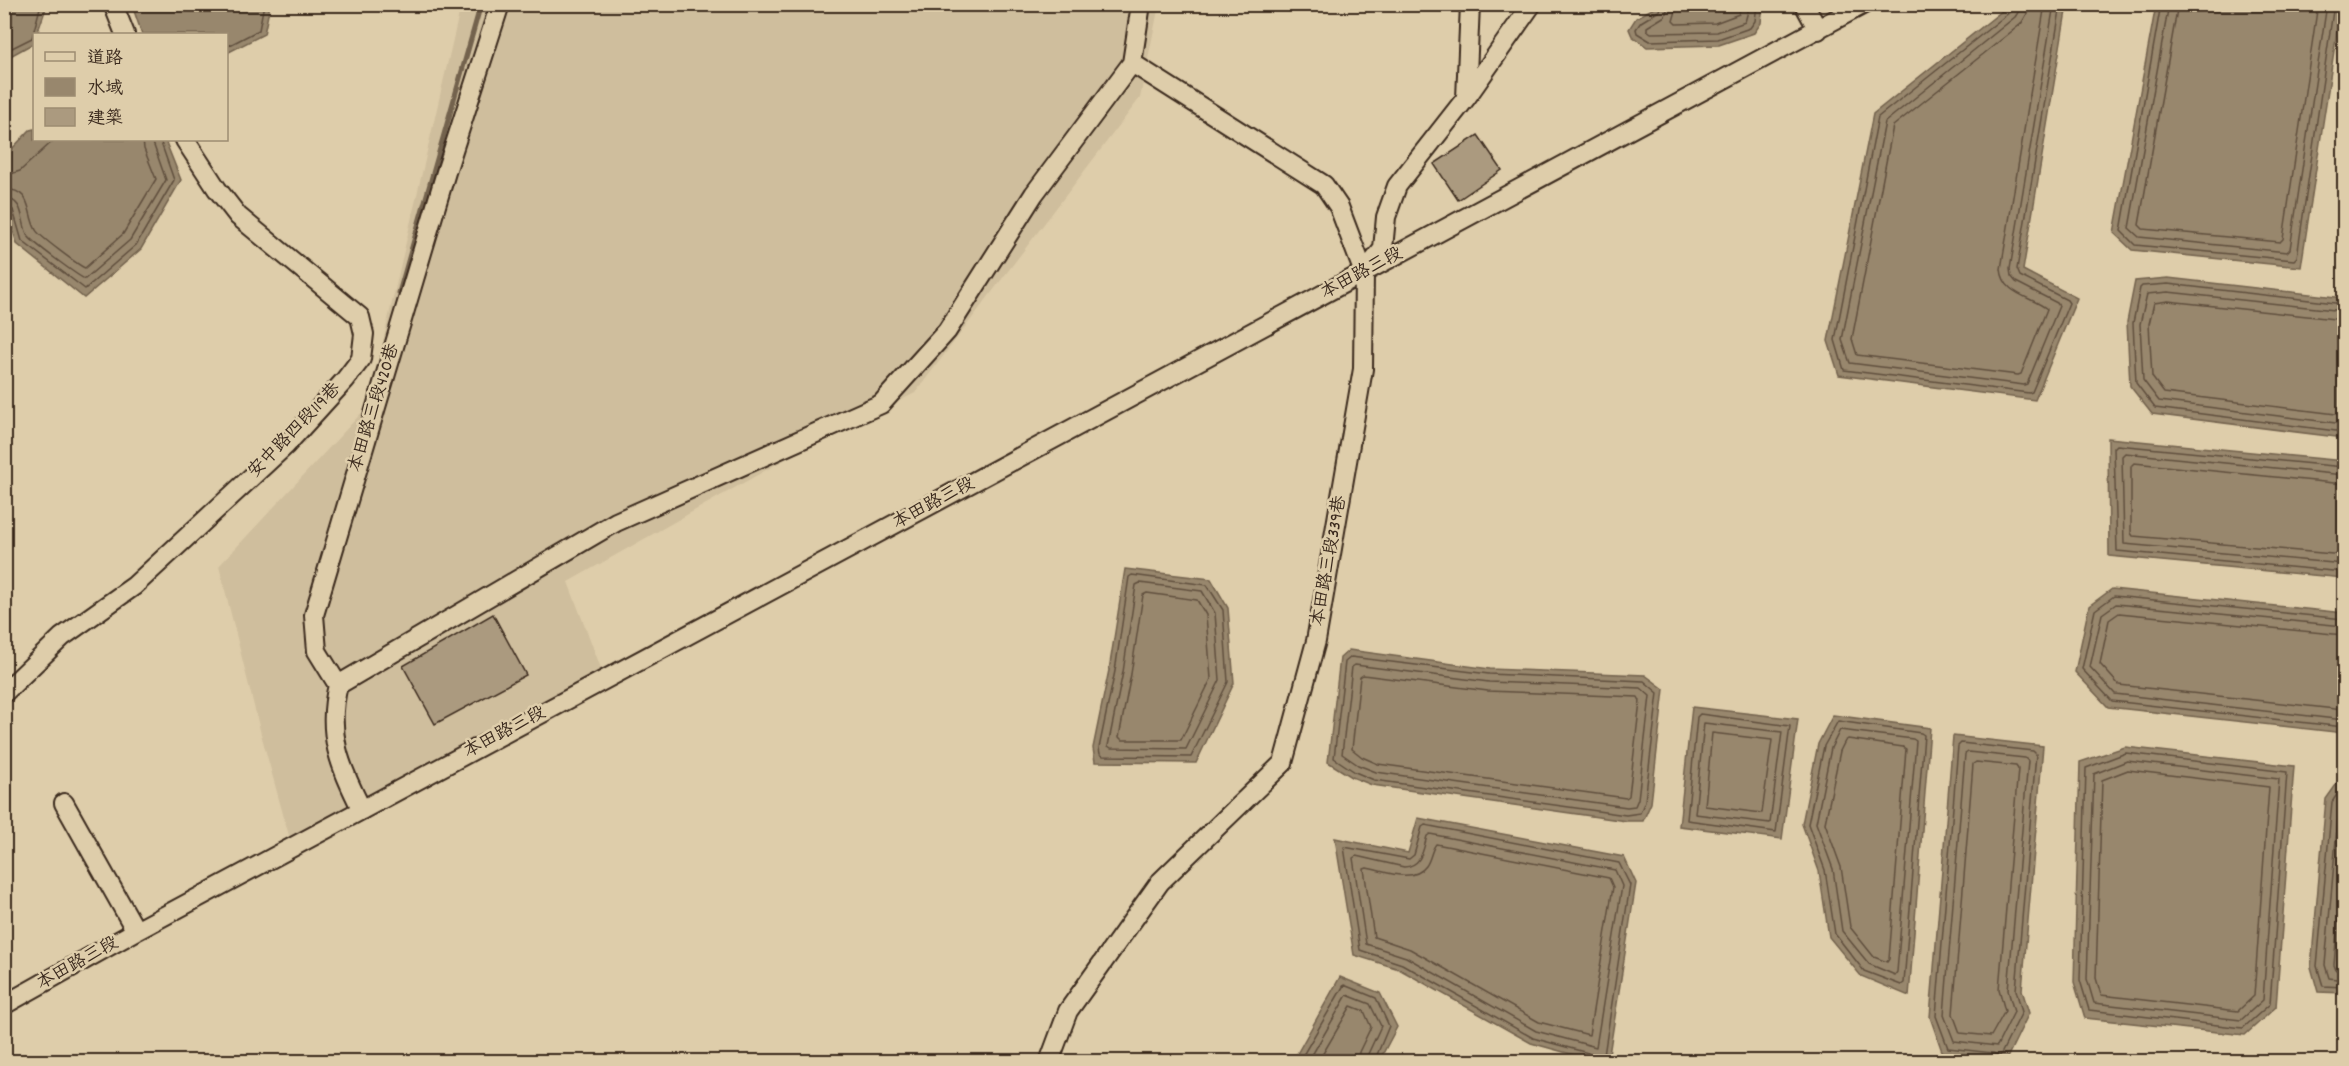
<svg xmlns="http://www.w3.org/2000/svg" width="2349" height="1066" viewBox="0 0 2349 1066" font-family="Dekko,'LXGW WenKai TC',sans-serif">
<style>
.built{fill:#cfbe9d}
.water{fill:#98876d;stroke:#73624d;stroke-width:1.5}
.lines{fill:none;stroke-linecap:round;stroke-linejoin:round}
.shore{stroke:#604f3e;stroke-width:1.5}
.stream{stroke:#73624d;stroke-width:5}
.building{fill:#ab9a7f;stroke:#3b2a1e;stroke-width:1.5}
.minor-casing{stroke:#3b2a1e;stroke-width:22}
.minor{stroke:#decdaa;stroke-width:18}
.labels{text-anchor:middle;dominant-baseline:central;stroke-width:5;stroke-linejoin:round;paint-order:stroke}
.street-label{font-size:18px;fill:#3b2a1e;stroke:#decdaa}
</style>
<rect width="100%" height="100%" fill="#decdaa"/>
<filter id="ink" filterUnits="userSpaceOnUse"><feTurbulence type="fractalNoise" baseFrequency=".0167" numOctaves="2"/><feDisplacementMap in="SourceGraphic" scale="12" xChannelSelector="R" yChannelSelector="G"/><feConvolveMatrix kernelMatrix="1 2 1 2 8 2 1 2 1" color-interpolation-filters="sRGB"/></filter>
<g filter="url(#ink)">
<path class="built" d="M 461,5 L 1159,5 L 1140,98 L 915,393 L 791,456 L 568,582 L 604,676 L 291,843 L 261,734 L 219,566 L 368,406 Z"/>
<path class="water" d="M 5,4 L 47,5 L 37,34 L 34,34 L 34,43 L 5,59 Z
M 132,5 L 132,4 L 270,5 L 264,34 L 227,53 L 226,34 L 142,34 Z
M 1659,5 L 1763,4 L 1761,23 L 1754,33 L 1719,45 L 1647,47 L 1632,36 L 1629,29 L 1636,18 Z
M 2021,5 L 2067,5 L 2023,270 L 2077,298 L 2035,400 L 1839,375 L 1828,341 L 1873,114 L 2007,7 Z
M 2156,5 L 2341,5 L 2301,267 L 2132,250 L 2114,233 Z
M 34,129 L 34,140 L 165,140 L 181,180 L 141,249 L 84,298 L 17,244 L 5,203 L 5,156 L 30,130 Z
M 2168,278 L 2344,298 L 2344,438 L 2152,414 L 2130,386 L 2127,322 L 2135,281 Z
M 2108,438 L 2344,461 L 2344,578 L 2109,556 Z
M 1125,569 L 1211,579 L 1228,608 L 1234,683 L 1196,763 L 1095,762 L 1093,748 L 1109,670 Z
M 2112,589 L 2344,613 L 2344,733 L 2108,707 L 2075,672 L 2089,606 Z
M 1349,650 L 1490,669 L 1645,675 L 1664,689 L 1651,803 L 1643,821 L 1626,821 L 1372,785 L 1352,777 L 1328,762 L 1340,658 Z
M 1692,707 L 1798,719 L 1782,839 L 1679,826 Z
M 1833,715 L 1930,728 L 1909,996 L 1861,976 L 1829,937 L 1819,871 L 1802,824 L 1818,744 Z
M 1953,736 L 2043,746 L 2022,990 L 2029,1013 L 2006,1060 L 1943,1054 L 1930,1017 Z
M 2125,747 L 2294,766 L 2276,1007 L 2245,1035 L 2085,1018 L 2074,982 L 2080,762 Z
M 2343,775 L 2344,993 L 2318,992 L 2311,967 L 2326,799 Z
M 1418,818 L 1624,857 L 1636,883 L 1608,1061 L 1596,1061 L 1531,1043 L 1399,969 L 1354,955 L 1335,838 L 1408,853 Z
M 1340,977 L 1380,993 L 1397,1027 L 1379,1061 L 1293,1061 Z"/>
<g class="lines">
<path class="shore" d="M 1661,4 L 1659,11 L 1641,22 L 1636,29 L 1637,33 L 1650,41 L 1718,39 L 1750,28 L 1755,21 L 1757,4
M 1669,4 L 1665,16 L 1647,27 L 1647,30 L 1651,33 L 1717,32 L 1745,22 L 1750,4
M 1678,4 L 1673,21 L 1676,24 L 1715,23 L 1739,14 L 1741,4
M 2012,4 L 2010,12 L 1878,117 L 1835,340 L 1844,370 L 2029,393 L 2032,392 L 2069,303 L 2067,300 L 2020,276 L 2017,269 L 2061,4
M 2020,4 L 2019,11 L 2015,17 L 1885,122 L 1842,340 L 1850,363 L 2024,385 L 2027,384 L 2059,306 L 2057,303 L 2016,282 L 2011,276 L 2010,269 L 2054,4
M 2029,4 L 2027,14 L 2021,24 L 1893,126 L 1852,339 L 1857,355 L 2018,375 L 2021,374 L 2047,309 C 2031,296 2003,295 2001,269 L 2045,4
M 2161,4 L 2121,231 L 2135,245 L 2294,260 L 2297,257 L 2334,4
M 2169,4 L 2129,228 L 2139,237 L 2287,252 L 2290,249 L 2327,4
M 2178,4 L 2139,225 L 2143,229 L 2280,242 L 2283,239 L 2318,4
M 226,47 L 259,30 L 264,4
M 4,52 L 32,38 L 41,4
M 4,176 L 20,171 L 54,140
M 4,189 C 34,190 26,213 36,230 C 39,236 78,265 85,268 L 123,234 L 156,179 L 144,149 L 143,140
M 4,198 C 26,200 20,222 28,236 C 32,242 79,277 85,279 L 130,240 L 166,180 L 152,140
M 4,206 L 13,210 L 22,241 L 85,289 L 136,245 L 174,180 L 160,140
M 2344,304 L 2168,284 L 2142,286 L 2140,288 L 2133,323 L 2136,383 L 2155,408 L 2344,432
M 2344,311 L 2168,292 L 2147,294 L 2140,324 L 2143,380 L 2159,401 L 2344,424
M 2344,320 L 2168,301 L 2154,303 L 2149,324 L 2152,377 L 2164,393 L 2344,415
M 2344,467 L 2117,445 L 2114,448 L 2117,551 L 2344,572
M 2344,475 L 2125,453 L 2122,456 L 2124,544 L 2344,564
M 2344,484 L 2134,463 L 2131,466 L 2131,533 L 2133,536 L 2344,555
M 1132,575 L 1207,585 L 1223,610 L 1228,682 L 1191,757 L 1103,756 L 1100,754 L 1099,748 L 1115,671 L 1129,577 Z
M 1140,583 L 1202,591 L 1215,613 L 1220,680 L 1186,749 L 1111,748 L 1108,746 L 1123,672 L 1136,585 Z
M 1147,593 L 1197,600 L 1206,615 L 1211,679 L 1181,740 L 1122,740 L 1119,737 L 1131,674 L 1143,595 Z
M 2344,619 L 2114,596 L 2095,610 L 2082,669 L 2112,701 L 2344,727
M 2344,626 L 2116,604 L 2102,614 L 2090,667 L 2115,694 L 2344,720
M 2344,635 L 2119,613 L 2109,620 L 2100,664 L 2119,685 L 2344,710
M 1351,657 L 1489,674 L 1644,681 L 1658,693 L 1645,801 L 1640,813 L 1626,815 L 1374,780 L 1355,772 L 1334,758 L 1345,662 Z
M 1355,665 L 1489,682 L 1641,688 L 1650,696 L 1638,799 L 1635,806 L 1627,807 L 1376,772 L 1358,765 L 1342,754 L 1352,667 Z
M 1363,675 L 1488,691 L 1638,697 L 1640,701 L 1629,796 L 1626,798 L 1378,764 L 1362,757 L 1352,749 L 1360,677 Z
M 1700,714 L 1790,726 L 1776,832 L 1687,820 L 1697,717 Z
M 1838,721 L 1921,733 L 1924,735 L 1904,983 L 1901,985 L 1864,971 L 1835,934 L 1825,870 L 1808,824 L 1824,746 Z
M 1704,723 L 1782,732 L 1770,823 L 1695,814 Z
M 1840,730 L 1913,739 L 1916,741 L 1897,972 L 1895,975 L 1869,964 L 1842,931 L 1833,869 L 1816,823 L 1831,748 Z
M 1712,733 L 1772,740 L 1762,813 L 1705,806 Z
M 1848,739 L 1903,747 L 1906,749 L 1889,959 L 1887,962 L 1874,957 L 1850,927 L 1841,867 L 1825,823 L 1840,751 L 1845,741 Z
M 1961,743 L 2033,751 L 2036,754 L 2016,990 L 2022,1012 L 2000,1056 L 1993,1053 L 1948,1048 L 1936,1016 L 1958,746 Z
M 1968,752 L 2025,758 L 2028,761 L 2008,990 L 2014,1012 L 1997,1046 L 1954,1041 L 1944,1015 L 1965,754 Z
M 2126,753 L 2287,772 L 2270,1004 L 2243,1028 L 2089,1010 L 2080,980 L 2086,768 Z
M 2127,761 L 2279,779 L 2263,1000 L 2241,1020 L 2094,1003 L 2087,979 L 2094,774 Z
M 1976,762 L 2016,766 L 2018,769 L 1999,989 L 2005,1011 L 1991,1036 L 1960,1033 L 1953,1014 L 1973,764 Z
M 2128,770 L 2269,787 L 2254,996 L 2238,1011 L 2101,995 L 2096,978 L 2102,780 Z
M 2344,784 L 2332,802 L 2317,966 L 2323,986 L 2344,987
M 2344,797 L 2339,805 L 2325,965 L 2329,978 L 2344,980
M 1430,834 L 1615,870 L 1622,886 L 1596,1047 L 1536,1031 L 1406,957 L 1366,944 L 1353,858 L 1356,856 L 1404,867 C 1422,866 1423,850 1427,836 Z
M 1436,844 L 1609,878 L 1613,887 L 1589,1035 L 1539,1022 L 1410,949 L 1374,937 L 1364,869 L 1367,868 C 1384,871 1413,884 1426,866 C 1431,859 1431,850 1436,844 Z
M 2344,847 L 2334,965 L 2336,970 L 2344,970
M 1299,1062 L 1344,985 L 1376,998 L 1389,1026 L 1374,1062
M 1308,1062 L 1347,995 L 1370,1004 L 1381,1026 L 1368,1054 L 1367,1062
M 1318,1062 L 1351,1006 L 1364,1011 L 1371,1027 L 1359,1052 L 1358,1062
M 1592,1062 L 1591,1057 L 1588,1053 L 1533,1038 L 1402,964 L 1360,950 L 1344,847 L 1409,859 L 1414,855 L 1422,827 L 1425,825 L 1619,863 L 1630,885 L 1603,1062"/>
<path class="stream" d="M 399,293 L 481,4"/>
</g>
<path class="building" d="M 1478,135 L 1502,170 L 1458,200 L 1434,164 Z
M 493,614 L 526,675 L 435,724 L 403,666 Z"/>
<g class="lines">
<g class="minor-casing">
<path id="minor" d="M 113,4 L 125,34
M 1804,4 L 1818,30
M 1132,63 L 1141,4
M 1466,98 L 1532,4
M 338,685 L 616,522 L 881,404 L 947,331 L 1034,194 L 1132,63 L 1324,185 L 1339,207 L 1364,273
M 4,693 L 62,637 L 134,586 L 285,446 L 345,380 L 361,359 L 364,334 L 360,317 L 238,216 L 217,189 L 185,140
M 64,803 L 136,931
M 362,810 C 340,767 326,734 338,685 L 317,651 L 314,615 L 446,172 L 500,4
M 4,1005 L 136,931 L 1864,4
M 1049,1062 L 1068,1011 L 1160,882 L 1283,763 L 1316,641 L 1363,369 L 1364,273 L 1383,249 L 1386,217 L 1397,186 L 1466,98 L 1470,4"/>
</g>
<use href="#minor" class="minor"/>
</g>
</g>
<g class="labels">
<g class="street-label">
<text transform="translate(1362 274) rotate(-28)">本田路三段</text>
<text transform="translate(375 408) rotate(-73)">本田路三段420巷</text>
<text transform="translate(295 431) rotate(-46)">安中路四段119巷</text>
<text transform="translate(934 504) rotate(-28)">本田路三段</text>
<text transform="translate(1330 561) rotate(-80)">本田路三段339巷</text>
<text transform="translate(505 733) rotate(-28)">本田路三段</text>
<text transform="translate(78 964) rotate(-29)">本田路三段</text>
</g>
</g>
<rect width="2349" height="1066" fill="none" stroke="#decdaa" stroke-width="24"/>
<rect x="12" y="12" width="2325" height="1042" fill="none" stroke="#3b2a1e" stroke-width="2" filter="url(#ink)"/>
<rect x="33" y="33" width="195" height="108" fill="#decdaa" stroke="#9d8c72" stroke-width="1.5"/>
<rect x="45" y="52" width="30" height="9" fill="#decdaa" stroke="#9d8c72" stroke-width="1.5"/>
<text x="87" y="63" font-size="18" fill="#3b2a1e">道路</text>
<rect x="45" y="78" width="30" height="18" fill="#98876d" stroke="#9d8c72" stroke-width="1.5"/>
<text x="87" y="93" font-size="18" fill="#3b2a1e">水域</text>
<rect x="45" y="108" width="30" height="18" fill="#ab9a7f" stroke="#9d8c72" stroke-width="1.5"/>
<text x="87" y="123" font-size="18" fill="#3b2a1e">建築</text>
</svg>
